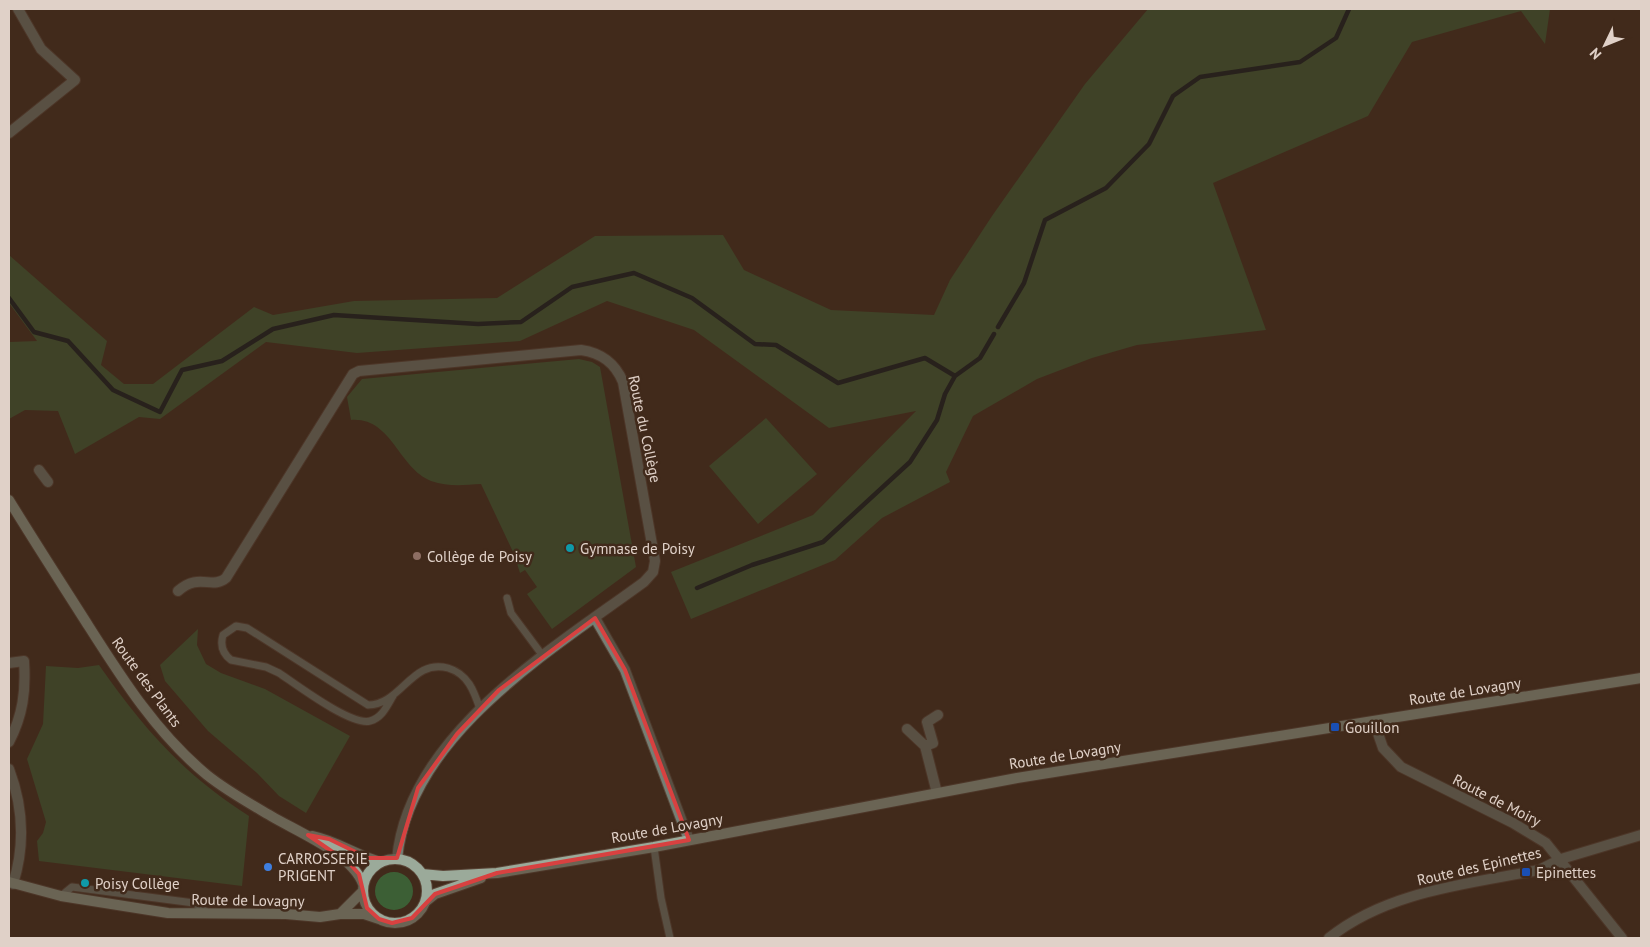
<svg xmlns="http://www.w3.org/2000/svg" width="1650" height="947" viewBox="0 0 1650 947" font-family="'PT Sans',sans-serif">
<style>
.green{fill:#3c5f35}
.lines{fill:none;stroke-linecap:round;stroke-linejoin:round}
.stream{stroke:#09171e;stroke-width:4.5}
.lane-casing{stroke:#5a4537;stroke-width:9}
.street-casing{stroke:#5a4537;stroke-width:12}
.secondary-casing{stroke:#5a4537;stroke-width:12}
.lane{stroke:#757e74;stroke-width:7}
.street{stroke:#757e74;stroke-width:10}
.secondary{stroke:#9baa9a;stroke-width:10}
.marked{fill:none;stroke:#d84140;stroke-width:4;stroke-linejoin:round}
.culture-dot{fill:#0f9aa8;stroke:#412a1b;stroke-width:2}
.education-dot{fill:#8d6e63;stroke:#412a1b;stroke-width:2}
.transit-dot{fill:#1a4fb4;stroke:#412a1b;stroke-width:2}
.shop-dot{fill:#3f7fe0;stroke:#412a1b;stroke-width:2}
.labels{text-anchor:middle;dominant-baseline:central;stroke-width:5;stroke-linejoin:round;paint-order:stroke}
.street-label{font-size:15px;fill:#e0d1c8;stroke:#412a1b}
.poi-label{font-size:15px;fill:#e0d1c8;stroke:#412a1b;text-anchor:start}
</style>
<rect width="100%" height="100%" fill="#412a1b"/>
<path class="green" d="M 1148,9 L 1550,9 L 1545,44 L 1521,11 L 1412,42 L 1368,116 L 1213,183 L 1266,330 L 1137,345 L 1092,358 L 1037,379 L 973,416 L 946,472 L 950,482 L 882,518 L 835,560 L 691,619 L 671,572 L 813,515 L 916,411 L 829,428 L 694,330 L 607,301 L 520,341 L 357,353 L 266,342 L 160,419 L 139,417 L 75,454 L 58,411 L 25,410 L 9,419 L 9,342 L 37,341 L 9,303 L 9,255 L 107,341 L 101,365 L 124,384 L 153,384 L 254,307 L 273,315 L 354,301 L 497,298 L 595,236 L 723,235 L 744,270 L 831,310 L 934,315 L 950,280 L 992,216 L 1085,84 Z
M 579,359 L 592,362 L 600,367 L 636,567 L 552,629 L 527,594 L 537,587 L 525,570 L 520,573 L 514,554 L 481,484 C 464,485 448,487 431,481 C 398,468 392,417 351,420 L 347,397 L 362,379 Z
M 766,418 L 817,474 L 758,524 L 709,466 Z
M 198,629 L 197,645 L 206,664 L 221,673 L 265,689 L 350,736 L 306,813 L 279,796 L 257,773 L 208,731 L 165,681 L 160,665 Z
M 99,665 C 143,728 183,774 249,816 L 242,886 L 39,861 L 37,841 L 43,833 L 46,822 L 27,759 L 43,724 L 46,666 L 78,668 Z
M375 891a19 19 0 1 1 38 0a19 19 0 1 1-38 0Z"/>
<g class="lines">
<path class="stream" d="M 9,298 L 34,332 L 68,341 L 113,390 L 160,412 L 182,370 L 222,361 L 273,329 L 334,315 L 478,324 L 521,322 L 572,287 L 634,273 L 692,298 L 755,344 L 776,345 L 838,383 L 925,358 L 955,376
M 998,327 L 1024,283 L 1045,220 L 1106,188 L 1149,144 L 1173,96 L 1200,77 L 1300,62 L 1336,38 L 1349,9
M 697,588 L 752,565 L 823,542 L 910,462 L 937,420 L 945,394 L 955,376 L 980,358 L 994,334"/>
<g class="lane-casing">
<path id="lane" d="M 507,598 L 511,613 L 543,656
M 393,696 C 387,706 382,718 370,721 C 351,726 297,685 279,673 L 266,667 L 231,660 C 222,653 220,645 223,635 L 236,626 L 247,628 L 368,705 C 401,705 412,658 448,668 C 468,674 474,691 480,709
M 654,847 L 661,898 L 670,938
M 61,896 L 72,887 L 194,903 L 208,913"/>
</g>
<g class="street-casing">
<path id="street" d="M 9,133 L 75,80 L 41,49 L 18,9
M 39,470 L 48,482
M 178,591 C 199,572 212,590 226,578 L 353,374 L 359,371 L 581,350 C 602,353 615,363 623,382 L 655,561 L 653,572 L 644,582 C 554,648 408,735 397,859
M 595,618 L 625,670 L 689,840
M 9,663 L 24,661 C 26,691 23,715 9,742
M 1374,722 L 1383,748 L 1401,767 L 1513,823 L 1546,843 L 1622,938
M 907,729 L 925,746 L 933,743 L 927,722 L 938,715
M 925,746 L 937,793
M 9,769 C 23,806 25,846 13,884
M 1329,938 C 1387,891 1468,884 1539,870 L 1561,859 L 1641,835"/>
</g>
<g class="secondary-casing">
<path id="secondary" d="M 9,500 C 34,541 60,581 86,622 C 121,677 156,733 207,775 C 227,791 249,803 271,816 C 298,832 352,854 363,884
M 312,836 C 337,841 357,856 381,862
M363 891a32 32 0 1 1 64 0a32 32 0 1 1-64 0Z
M 422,874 L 443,876 L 497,873 L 527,868 L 654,847 L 1017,778 L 1641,678
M 9,882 L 61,896 L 168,913 L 286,914 L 320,917 L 340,914 L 364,914 L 379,919
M 425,902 L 435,894 L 481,878
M 340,914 L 362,892"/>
</g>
<use href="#lane" class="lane"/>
<use href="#street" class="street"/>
<use href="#secondary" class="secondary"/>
</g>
<path d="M0 0H1650V947H0ZM 595,618 L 625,670 L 689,840 L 497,873 L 435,894 L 412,918 L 392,923 L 379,919 L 367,908 L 359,874 L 350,864 L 308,835 L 329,839 L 368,858 L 397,858 L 418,788 L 457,734 L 499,690 Z" fill="#412a1b" fill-opacity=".55" fill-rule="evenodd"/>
<path class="marked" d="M 595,618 L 625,670 L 689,840 L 497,873 L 435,894 L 412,918 L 392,923 L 379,919 L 367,908 L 359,874 L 350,864 L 308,835 L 329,839 L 368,858 L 397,858 L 418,788 L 457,734 L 499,690 Z"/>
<g class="culture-dot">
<circle cx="570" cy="548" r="5"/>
<circle cx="85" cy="883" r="5"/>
</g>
<circle class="education-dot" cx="417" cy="556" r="5"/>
<g class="transit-dot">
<rect x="1330" y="722" width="10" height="10" rx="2.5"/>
<rect x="1521" y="867" width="10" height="10" rx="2.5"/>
</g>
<circle class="shop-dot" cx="268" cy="867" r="5"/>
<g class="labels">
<g class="street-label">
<text transform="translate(645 429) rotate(78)">Route du Collège</text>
<text transform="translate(147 682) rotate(54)">Route des Plants</text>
<text transform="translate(1465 691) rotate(-9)">Route de Lovagny</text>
<text transform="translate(1065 755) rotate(-9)">Route de Lovagny</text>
<text transform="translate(1497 800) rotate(27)">Route de Moiry</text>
<text transform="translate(667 828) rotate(-10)">Route de Lovagny</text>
<text transform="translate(1479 866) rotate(-13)">Route des Epinettes</text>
<text transform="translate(248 900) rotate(1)">Route de Lovagny</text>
</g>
<g class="poi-label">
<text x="580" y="548">Gymnase de Poisy</text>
<text x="427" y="556">Collège de Poisy</text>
<text x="1345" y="727">Gouillon</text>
<text x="278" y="858">CARROSSERIE<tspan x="278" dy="17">PRIGENT</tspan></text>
<text x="1536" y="872">Epinettes</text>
<text x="95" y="883">Poisy Collège</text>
</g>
</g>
<rect width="1650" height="947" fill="none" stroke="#e0d1c8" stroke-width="20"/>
<g transform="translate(1605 45) rotate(227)" stroke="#412a1b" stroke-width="4" paint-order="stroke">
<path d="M0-4L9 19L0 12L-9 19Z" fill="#e0d1c8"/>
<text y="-8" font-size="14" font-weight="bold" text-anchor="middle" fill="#e0d1c8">N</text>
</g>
</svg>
